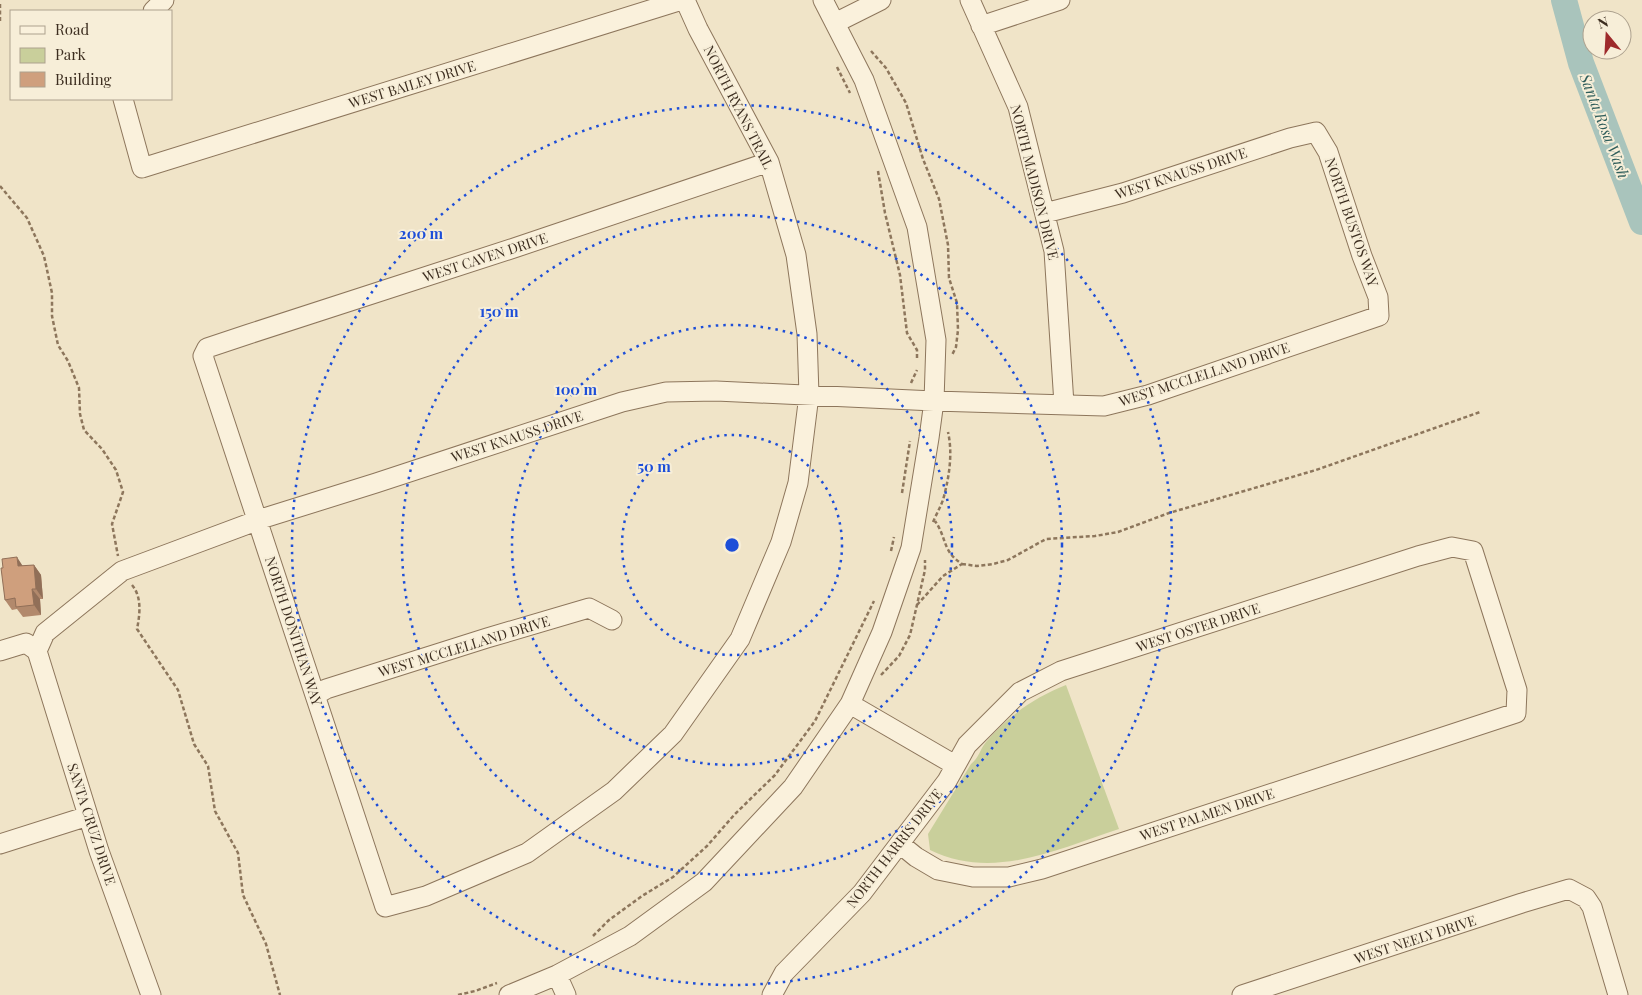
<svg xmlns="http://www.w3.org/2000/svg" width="1642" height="995" viewBox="0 0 1642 995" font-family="'Playfair Display',serif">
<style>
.green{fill:#c9cf9b}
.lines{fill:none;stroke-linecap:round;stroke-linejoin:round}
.river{stroke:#a9c4bc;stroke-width:26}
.minor-casing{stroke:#8d765c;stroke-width:21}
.path{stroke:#8d765c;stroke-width:2.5;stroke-dasharray:4 2.5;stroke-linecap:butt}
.minor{stroke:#faf1dc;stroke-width:19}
.wall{fill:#b2896c}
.shaded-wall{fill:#916f58}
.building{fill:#cf9f7d;stroke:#916f58}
.ring{fill:none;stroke:#1d4ed8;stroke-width:2.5;stroke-dasharray:2.5 5}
.labels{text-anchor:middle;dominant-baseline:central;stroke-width:4;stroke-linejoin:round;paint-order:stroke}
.street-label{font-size:14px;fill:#3d2e20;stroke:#f7eed8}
.water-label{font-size:15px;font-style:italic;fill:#2f5d5a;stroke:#f7eed8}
.centre{fill:#1d4ed8;stroke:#f7eed8;stroke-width:2.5}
.ring-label{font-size:15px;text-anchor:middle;font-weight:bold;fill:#1d4ed8;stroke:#f7eed8;stroke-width:4;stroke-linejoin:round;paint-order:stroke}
</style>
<rect width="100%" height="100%" fill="#f0e4c8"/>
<path class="green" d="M 1066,685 L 1119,829 C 1057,849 994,881 930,850 L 928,834 L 971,764 C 979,758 980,749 986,742 C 1008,716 1035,697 1066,685 Z"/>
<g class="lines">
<path class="river" d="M 1564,0 L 1581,63 L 1642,222"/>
<g class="minor-casing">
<path id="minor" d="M 685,0 L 698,29 L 769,162 L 796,255 L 807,334 L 809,395 L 798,483 L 781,542 L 740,639 L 673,734 L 614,791 L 527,853 L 426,896 L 385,907 L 203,356 L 207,348 L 249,334 L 514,248 L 769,162
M 970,0 L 1018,107 L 1054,251 L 1064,404
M 153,11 L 164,0
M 835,23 L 881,0
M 981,26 L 1060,0
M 123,99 L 142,168 L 682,0
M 0,651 L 26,643 L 37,651
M 37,651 L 45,633 L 122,571 L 264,518 L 376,483 L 622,402 L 666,392 L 716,391 L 934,401 L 1104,406 L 1148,395 L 1379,316 L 1378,297 L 1362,256 L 1328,152 L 1316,132 L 1290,138 L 1123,193 L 1045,213
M 37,651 L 99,851 L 151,995
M 316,695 L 326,689 L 487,638 L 589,608 L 612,620
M 850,704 L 955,765
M 0,844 L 88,816
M 557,975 L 566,995
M 509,995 L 557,975 L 630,936 L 704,882 L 793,787 L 850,704 L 882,632 L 911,548 L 929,438 L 934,401 L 936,340 L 917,227 L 864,80 L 823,0
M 772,995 L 784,973 L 862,893 L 947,781 L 967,745 L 1020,692 L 1061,671 L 1418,556 L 1452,547 L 1473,551 L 1517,690 L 1516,713 L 1042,869 L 1009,877 L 973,877 L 938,870 L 916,857 L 900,844
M 1242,995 L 1522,903 L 1569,889 L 1586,898 L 1592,907 L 1618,995"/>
</g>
<path class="path" d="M 0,4 L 0,22
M 871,51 L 886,68 L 906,103 L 923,159 L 939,199 L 948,245 L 949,278 L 957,303 L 958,330 L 956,347 L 952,355
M 837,67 L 850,93
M 878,171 L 885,213 L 900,275 L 907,333 L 917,350 L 917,359
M 0,186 L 27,218 L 44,256 L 52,293 L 52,316 L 58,345 L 68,361 L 79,388 L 80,414 L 84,430 L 102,449 L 116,470 L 123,492 L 112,524 L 118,556
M 911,383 L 917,370
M 902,493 L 910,441
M 933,522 C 936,515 940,508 943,500 C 949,478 953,454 948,432
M 891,551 L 894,537
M 962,564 L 977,566 L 993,564 L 1008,560 L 1046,539 L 1095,536 L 1118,532 L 1169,513 L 1316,470 L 1480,412
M 132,585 C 142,597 140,614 137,629 L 178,690 L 194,744 L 208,766 L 215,811 L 238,853 L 243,895 L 266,944 L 280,995
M 917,605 L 943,576 L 962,564 C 942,551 947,538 935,521
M 881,675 L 899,656 L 910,635 L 925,570 L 925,560
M 593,936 L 609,920 L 642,896 L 673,877 L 707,846 L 735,814 L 775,775 L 815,721 L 874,601
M 458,995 L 475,991 L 497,983"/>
<use href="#minor" class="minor"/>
</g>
<path class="wall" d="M 34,565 L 41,575 L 43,599 L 40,599 L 41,615 L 23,617 L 17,609 L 12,610 L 5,600 L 3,568 Z"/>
<path class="shaded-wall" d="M 17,557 L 24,568 L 18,566 Z
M 34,565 L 41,575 L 43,599 L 36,589 Z
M 32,589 L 40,599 L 41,615 L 34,605 Z"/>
<path class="building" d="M 17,557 L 18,566 L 34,565 L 36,589 L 32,589 L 34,605 L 16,607 L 15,598 L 5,600 L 1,568 L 3,568 L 2,559 Z"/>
<g class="ring">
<circle cx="732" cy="545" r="110"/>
<circle cx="732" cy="545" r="220"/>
<circle cx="732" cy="545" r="330"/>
<circle cx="732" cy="545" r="440"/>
</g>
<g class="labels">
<g class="street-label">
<text transform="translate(412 84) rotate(-17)">WEST BAILEY DRIVE</text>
<text transform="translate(739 107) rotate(63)">NORTH RYANS TRAIL</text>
<text transform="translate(1181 173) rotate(-18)">WEST KNAUSS DRIVE</text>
<text transform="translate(1035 182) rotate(76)">NORTH MADISON DRIVE</text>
<text transform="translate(1352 222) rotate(71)">NORTH BUSTOS WAY</text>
<text transform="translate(485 257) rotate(-18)">WEST CAVEN DRIVE</text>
<text transform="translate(1204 374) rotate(-18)">WEST MCCLELLAND DRIVE</text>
<text transform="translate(517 436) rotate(-18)">WEST KNAUSS DRIVE</text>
<text transform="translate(1198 627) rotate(-18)">WEST OSTER DRIVE</text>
<text transform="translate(294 631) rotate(72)">NORTH DONITHAN WAY</text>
<text transform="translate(464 646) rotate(-17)">WEST MCCLELLAND DRIVE</text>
<text transform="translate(1207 814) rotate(-18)">WEST PALMEN DRIVE</text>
<text transform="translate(92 824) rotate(72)">SANTA CRUZ DRIVE</text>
<text transform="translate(894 848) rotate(-52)">NORTH HARRIS DRIVE</text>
<text transform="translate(1415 939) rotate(-18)">WEST NEELY DRIVE</text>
</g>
<g class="water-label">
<text transform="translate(1605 126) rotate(69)">Santa Rosa Wash</text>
</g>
</g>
<circle cx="732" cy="545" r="8" class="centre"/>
<g class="ring-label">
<text x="421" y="239">200 m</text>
<text x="499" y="317">150 m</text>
<text x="576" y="395">100 m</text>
<text x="654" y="472">50 m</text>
</g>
<rect x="10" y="10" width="162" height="90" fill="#f7eed8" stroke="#ada18e"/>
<rect x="20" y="26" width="25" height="8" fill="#faf1dc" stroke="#ada18e"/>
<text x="55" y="35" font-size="15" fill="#3d2e20">Road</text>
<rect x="20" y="48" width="25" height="15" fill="#c9cf9b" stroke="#ada18e"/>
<text x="55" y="60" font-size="15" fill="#3d2e20">Park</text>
<rect x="20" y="72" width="25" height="15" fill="#cf9f7d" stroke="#ada18e"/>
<text x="55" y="85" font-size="15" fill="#3d2e20">Building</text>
<g transform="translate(1607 35) rotate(342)"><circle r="24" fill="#f7eed8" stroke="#ada18e"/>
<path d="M0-4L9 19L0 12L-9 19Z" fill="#9e2a2b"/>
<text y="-8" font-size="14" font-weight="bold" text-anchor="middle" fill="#3d2e20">N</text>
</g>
</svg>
